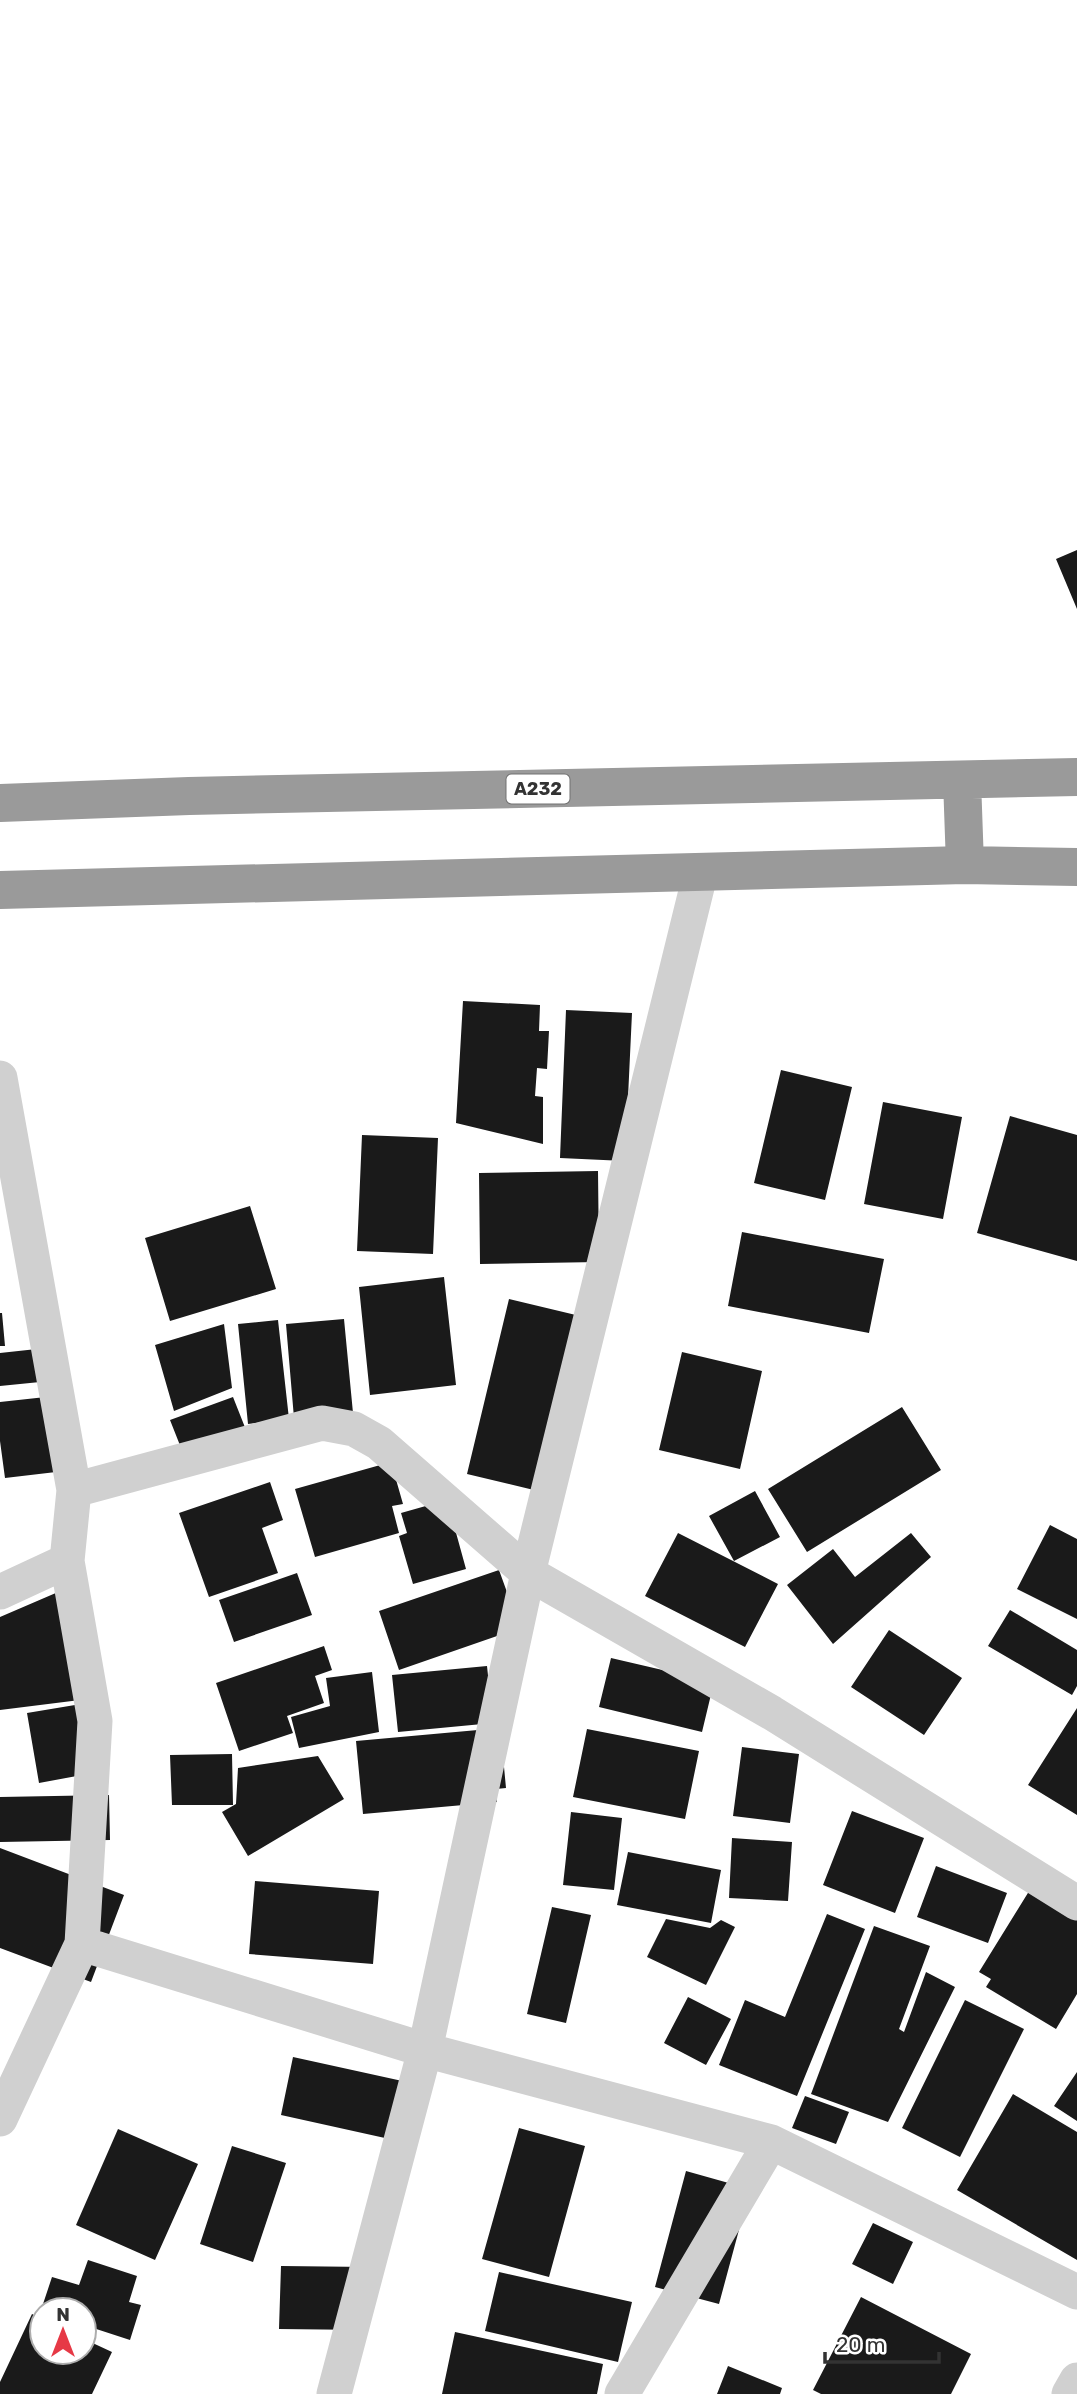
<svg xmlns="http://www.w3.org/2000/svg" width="1077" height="2394" viewBox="0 0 1077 2394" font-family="Rubik,sans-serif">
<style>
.building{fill:#1a1a1a}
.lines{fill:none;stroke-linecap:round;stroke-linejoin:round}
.street{stroke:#d0d0d0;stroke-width:35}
.highway{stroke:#9a9a9a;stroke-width:38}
.labels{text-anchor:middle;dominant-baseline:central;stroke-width:7;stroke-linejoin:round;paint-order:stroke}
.shield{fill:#fff;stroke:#707070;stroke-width:2}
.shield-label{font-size:18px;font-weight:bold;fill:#333}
</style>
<rect width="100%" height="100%" fill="#fff"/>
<path class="building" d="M 1077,550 L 1077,609 L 1056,559 Z
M 463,1001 L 540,1005 L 539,1031 L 549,1031 L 547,1069 L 537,1068 L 535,1096 L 543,1097 L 543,1144 L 456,1123 Z
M 566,1010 L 632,1013 L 625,1161 L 560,1158 Z
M 781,1070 L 852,1087 L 825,1200 L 754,1183 Z
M 883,1102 L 962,1117 L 943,1219 L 864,1204 Z
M 1010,1116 L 1077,1135 L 1077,1261 L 977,1233 Z
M 362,1135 L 438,1138 L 433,1254 L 357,1251 Z
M 598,1171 L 599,1262 L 480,1264 L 479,1173 Z
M 250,1206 L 276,1289 L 170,1321 L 145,1238 Z
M 742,1232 L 884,1259 L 869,1333 L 728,1306 Z
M 444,1277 L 456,1385 L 370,1395 L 359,1287 Z
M 509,1299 L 580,1316 L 538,1491 L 467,1474 Z
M 0,1313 L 2,1313 L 5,1346 L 0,1346 Z
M 344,1319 L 353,1413 L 294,1418 L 286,1324 Z
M 278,1320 L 289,1419 L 248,1424 L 238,1324 Z
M 224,1324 L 232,1388 L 174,1411 L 155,1345 Z
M 46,1348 L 50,1381 L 0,1386 L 0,1353 Z
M 682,1352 L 762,1371 L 740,1469 L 659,1450 Z
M 64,1395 L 73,1470 L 5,1478 L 0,1441 L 0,1402 Z
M 233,1397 L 248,1435 L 185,1458 L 170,1420 Z
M 902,1407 L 941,1470 L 807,1552 L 768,1489 Z
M 391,1462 L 403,1504 L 392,1506 L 399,1533 L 315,1557 L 295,1489 Z
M 270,1482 L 283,1520 L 262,1528 L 278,1573 L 209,1597 L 179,1513 Z
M 755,1491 L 780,1537 L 734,1561 L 709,1516 Z
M 447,1500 L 466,1569 L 413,1584 L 399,1536 L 407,1533 L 401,1513 Z
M 1050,1525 L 1077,1539 L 1077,1619 L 1017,1589 Z
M 678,1533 L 778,1584 L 745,1647 L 645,1596 Z
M 911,1533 L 931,1557 L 833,1644 L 787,1585 L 833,1549 L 855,1577 Z
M 499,1570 L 520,1628 L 399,1670 L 379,1611 Z
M 297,1573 L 312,1615 L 234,1642 L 219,1600 Z
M 86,1580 L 96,1698 L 0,1710 L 0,1617 Z
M 1010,1610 L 1077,1650 L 1077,1686 L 1072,1695 L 988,1646 Z
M 889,1630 L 962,1678 L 924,1735 L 851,1687 Z
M 324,1646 L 332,1670 L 315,1676 L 324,1703 L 287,1716 L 293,1733 L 239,1751 L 216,1683 Z
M 611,1658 L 714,1682 L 702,1732 L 599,1707 Z
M 487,1666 L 493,1723 L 398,1732 L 392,1675 Z
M 372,1672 L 379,1732 L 299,1748 L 291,1717 L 330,1706 L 326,1678 Z
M 81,1704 L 93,1773 L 39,1783 L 27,1713 Z
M 1077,1708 L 1077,1815 L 1028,1785 Z
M 489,1729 L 501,1735 L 506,1788 L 496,1789 L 497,1802 L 363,1814 L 356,1741 Z
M 587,1729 L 699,1751 L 685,1819 L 573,1797 Z
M 742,1747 L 799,1754 L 790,1823 L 733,1816 Z
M 232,1754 L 233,1805 L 172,1805 L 170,1755 Z
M 318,1756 L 344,1799 L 248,1856 L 222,1812 L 236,1804 L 238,1768 Z
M 109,1795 L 110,1840 L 0,1842 L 0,1797 Z
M 852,1811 L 924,1838 L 895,1913 L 823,1885 Z
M 571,1812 L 622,1818 L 614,1890 L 563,1885 Z
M 732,1838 L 792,1842 L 788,1901 L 729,1898 Z
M 0,1848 L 124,1895 L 91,1982 L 0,1948 Z
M 628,1852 L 721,1870 L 711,1923 L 617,1905 Z
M 936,1866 L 1007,1893 L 988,1943 L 917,1917 Z
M 255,1881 L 379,1891 L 373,1964 L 249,1954 Z
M 1031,1888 L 1077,1916 L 1077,1994 L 1056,2029 L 986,1987 L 991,1979 L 979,1972 Z
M 552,1907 L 591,1915 L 566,2023 L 527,2014 Z
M 827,1914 L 865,1929 L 797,2096 L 719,2065 L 745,2000 L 785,2017 Z
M 666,1919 L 710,1928 L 721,1920 L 735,1927 L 706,1985 L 647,1957 Z
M 874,1926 L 930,1946 L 899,2029 L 904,2032 L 926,1972 L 955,1987 L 888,2122 L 811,2094 Z
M 688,1997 L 731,2019 L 706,2065 L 664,2043 Z
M 965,2000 L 1024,2029 L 960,2157 L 902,2128 Z
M 293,2057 L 416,2084 L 403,2142 L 281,2115 Z
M 1077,2072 L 1077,2121 L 1054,2106 Z
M 1013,2094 L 1077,2132 L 1077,2260 L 957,2190 Z
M 805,2096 L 849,2112 L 836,2144 L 792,2128 Z
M 519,2128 L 585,2146 L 549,2277 L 482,2259 Z
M 118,2129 L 198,2164 L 155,2260 L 76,2225 Z
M 232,2146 L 286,2163 L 253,2262 L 200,2244 Z
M 686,2171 L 750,2189 L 719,2304 L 655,2287 Z
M 873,2223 L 913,2242 L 893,2284 L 852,2264 Z
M 88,2260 L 137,2276 L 129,2302 L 141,2305 L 130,2340 L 84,2325 L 84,2310 L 41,2310 L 52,2277 L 79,2285 Z
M 281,2266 L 369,2267 L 368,2330 L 279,2329 Z
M 499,2272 L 632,2302 L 618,2362 L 485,2331 Z
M 861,2297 L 971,2354 L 951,2394 L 821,2394 L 813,2390 Z
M 32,2314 L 42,2319 L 42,2352 L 84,2352 L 84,2339 L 112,2352 L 92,2394 L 0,2394 L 0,2382 Z
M 455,2332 L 603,2364 L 597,2394 L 442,2394 Z
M 728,2366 L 782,2388 L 780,2394 L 717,2394 Z"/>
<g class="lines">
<path class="street" d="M 0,1078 L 74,1490 L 67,1561 L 95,1721 L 82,1944 L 0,2119
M 74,1490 L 322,1423 L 354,1429 L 379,1443 L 528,1573 L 772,1713 L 1077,1903
M 0,1592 L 67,1561
M 82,1944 L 425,2050 L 771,2142 L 1077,2292
M 334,2394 L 425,2050 L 528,1573 L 701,871
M 622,2394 L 771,2142
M 1069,2394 L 1077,2380"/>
<path class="highway" d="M 962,780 L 965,865
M 0,803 L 189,796 L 1077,777
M 0,890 L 965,865 L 1077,867"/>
</g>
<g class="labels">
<rect class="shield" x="506.5" y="774.5" width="63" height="29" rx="5"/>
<g class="shield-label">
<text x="538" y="789">A232</text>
</g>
</g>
<g transform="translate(63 2331)"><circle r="33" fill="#ffffff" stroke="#adadad" stroke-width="2"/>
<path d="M0-5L12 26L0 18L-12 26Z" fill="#e63946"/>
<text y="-10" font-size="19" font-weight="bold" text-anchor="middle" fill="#333333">N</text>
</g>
<path d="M825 2352v10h114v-10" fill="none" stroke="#333333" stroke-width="3.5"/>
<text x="836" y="2352" font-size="21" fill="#333333" stroke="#ffffff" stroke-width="5" paint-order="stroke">20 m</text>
</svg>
